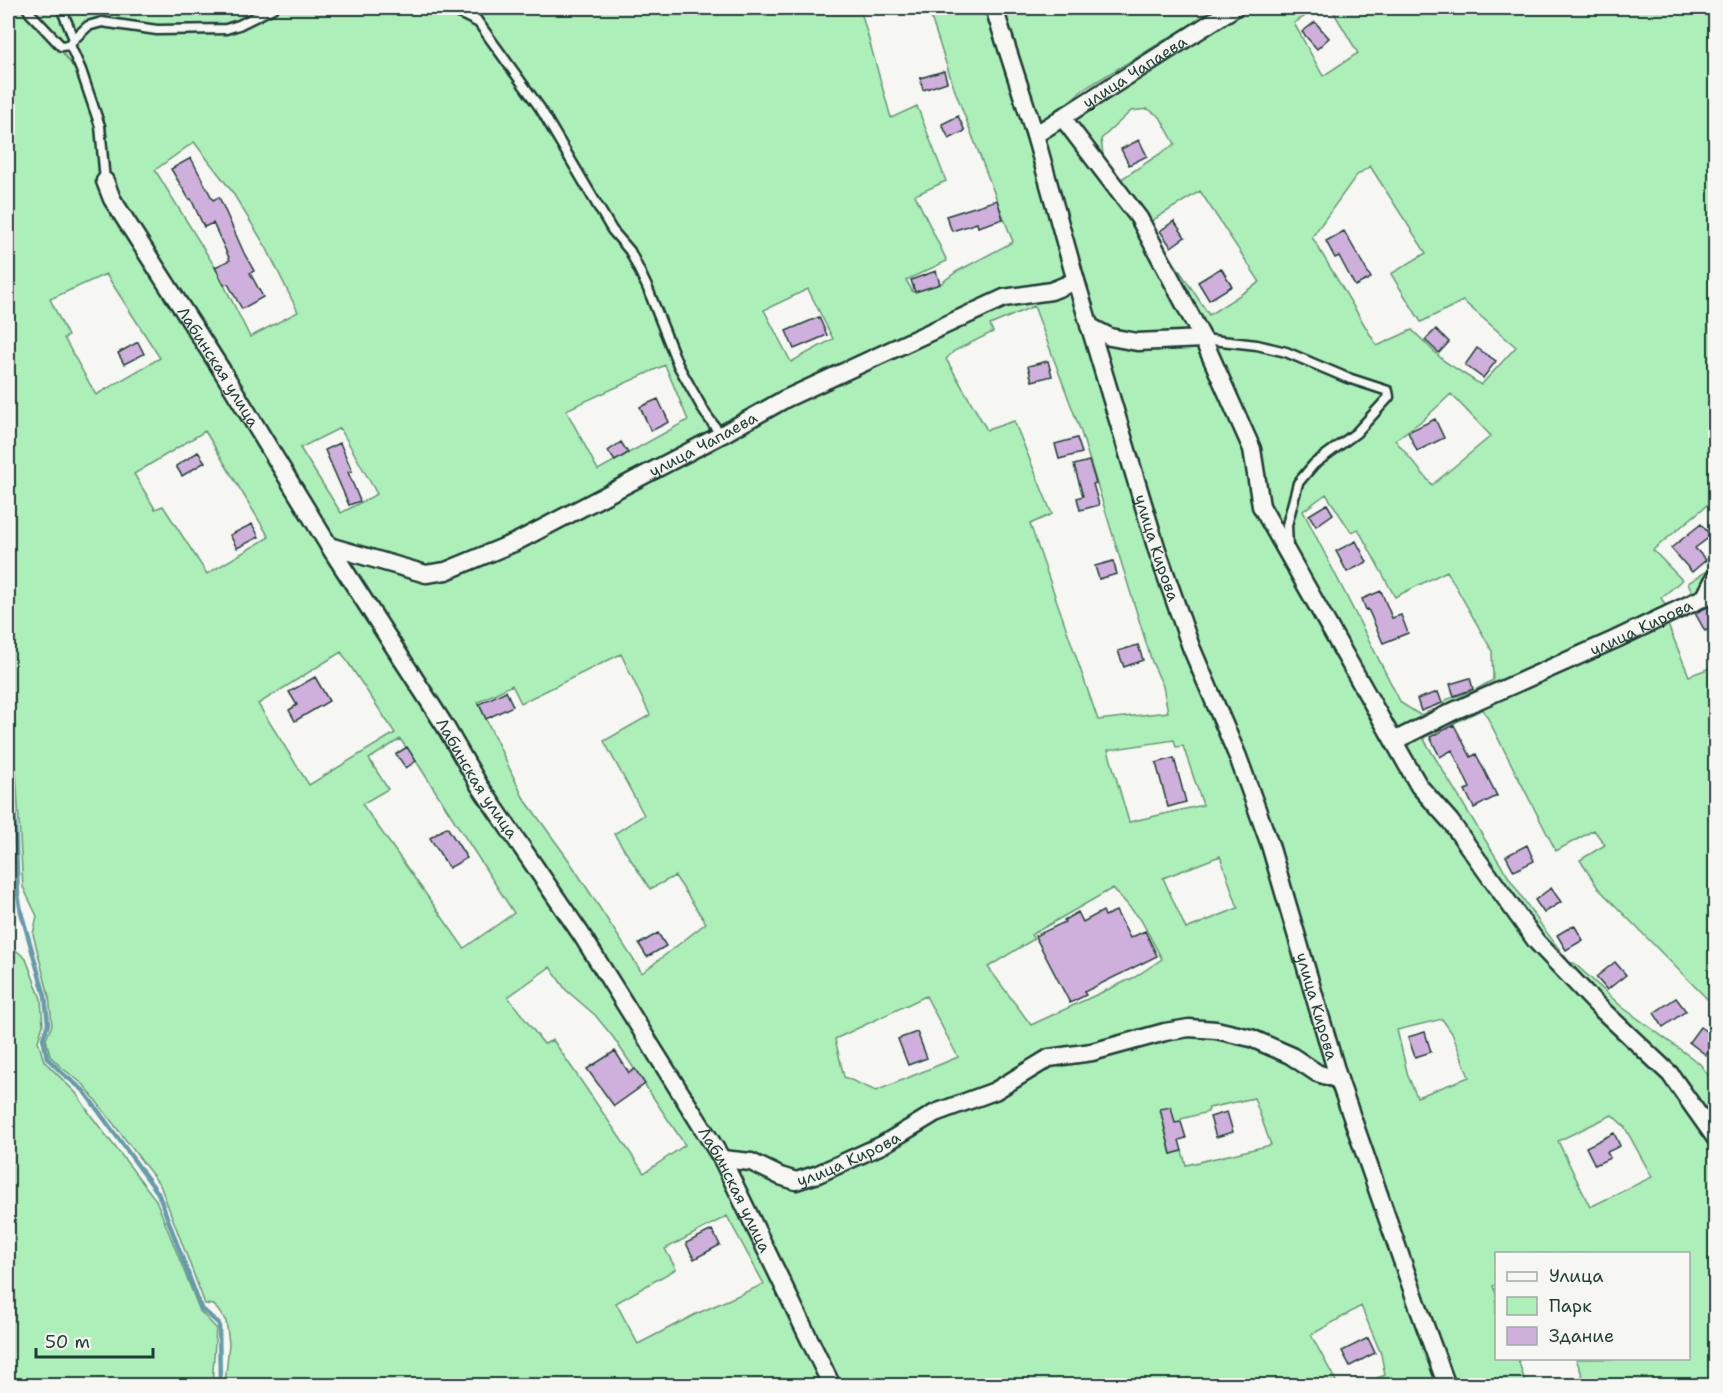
<svg xmlns="http://www.w3.org/2000/svg" width="1723" height="1393" viewBox="0 0 1723 1393" font-family="'Shantell Sans',sans-serif">
<style>
.green{fill:#adefb9;stroke:#669676;stroke-width:1.5;fill-rule:evenodd}
.lines{fill:none;stroke-linecap:round;stroke-linejoin:round}
.stream{stroke:#669ba9;stroke-width:4.5}
.building{fill:#cfb0dd;stroke:#1f3d34;stroke-width:1.5}
.lane-casing{stroke:#1f3d34;stroke-width:13}
.street-casing{stroke:#1f3d34;stroke-width:21}
.lane{stroke:#f6f6f2;stroke-width:8}
.street{stroke:#f6f6f2;stroke-width:16}
.labels{text-anchor:middle;dominant-baseline:central;stroke-width:6;stroke-linejoin:round;paint-order:stroke}
.street-label{font-size:16px;fill:#1f3d34;stroke:#f6f6f2}
</style>
<rect width="100%" height="100%" fill="#f6f6f2"/>
<filter id="ink" filterUnits="userSpaceOnUse"><feTurbulence type="fractalNoise" baseFrequency=".0167" numOctaves="2"/><feDisplacementMap in="SourceGraphic" scale="12" xChannelSelector="R" yChannelSelector="G"/><feConvolveMatrix kernelMatrix="1 2 1 2 8 2 1 2 1" color-interpolation-filters="sRGB"/></filter>
<g filter="url(#ink)">
<path class="green" d="M 8,8 L 23,8 L 26,14 L 63,53 L 79,75 L 97,127 L 101,178 L 728,1179 L 826,1385 L 225,1385 L 229,1343 L 226,1321 L 214,1305 L 205,1304 L 160,1185 L 84,1085 L 62,1068 L 50,1056 L 46,1039 L 52,1025 L 49,996 L 33,934 L 37,916 L 23,887 L 16,772 L 8,748 ZM 106,274 L 160,358 L 96,395 L 64,338 L 68,336 L 50,299 ZM 205,431 L 269,537 L 207,574 L 163,506 L 155,509 L 134,474 ZM 341,652 L 395,733 L 309,785 L 258,704 ZM 400,739 L 416,761 L 514,913 L 464,948 L 362,804 L 388,789 L 369,759 ZM 550,967 L 566,990 L 595,1015 L 613,1037 L 685,1145 L 644,1173 L 553,1040 L 544,1044 L 508,997 ZM 727,1216 L 764,1284 L 696,1314 L 638,1344 L 616,1303 L 676,1269 L 665,1249 Z
M 30,8 L 860,8 L 891,118 L 917,106 L 946,181 L 915,195 L 947,261 L 906,280 L 913,292 L 940,284 L 956,272 L 1013,242 L 954,88 L 928,8 L 986,8 L 1066,270 L 1059,282 L 997,296 L 503,544 L 425,571 L 351,549 L 328,537 L 110,184 L 106,126 L 84,66 L 71,38 L 68,42 L 62,43 ZM 194,142 L 231,190 L 266,247 L 298,312 L 250,337 L 215,267 L 155,170 ZM 808,289 L 833,339 L 791,362 L 764,310 ZM 665,365 L 688,420 L 598,470 L 566,410 ZM 340,428 L 377,494 L 341,513 L 300,448 Z
M 999,8 L 1218,8 L 1084,89 L 1048,118 L 1039,120 Z
M 1243,8 L 1318,8 L 1294,23 L 1323,76 L 1358,53 L 1331,8 L 1715,8 L 1715,506 L 1712,501 L 1653,550 L 1682,580 L 1661,598 L 1670,612 L 1695,598 L 1688,583 L 1715,566 L 1715,596 L 1666,620 L 1689,676 L 1715,666 L 1715,1007 L 1598,888 L 1580,860 L 1605,845 L 1594,830 L 1556,851 L 1483,709 L 1423,738 C 1470,814 1514,893 1570,963 L 1574,963 L 1622,1007 L 1700,1064 L 1715,1085 L 1715,1119 L 1657,1052 L 1537,937 L 1422,780 L 1265,504 L 1199,325 L 1070,118 ZM 1148,109 L 1160,117 L 1175,144 L 1120,180 L 1103,155 L 1101,139 L 1131,111 ZM 1370,166 L 1426,253 L 1391,274 L 1421,322 L 1463,301 L 1516,347 L 1481,385 L 1444,361 L 1412,330 L 1377,346 L 1312,237 L 1356,176 ZM 1200,191 L 1260,282 L 1209,315 L 1148,223 ZM 1451,394 L 1491,436 L 1432,485 L 1395,440 L 1423,420 ZM 1326,494 L 1351,532 L 1358,529 L 1395,597 L 1447,571 L 1492,651 L 1493,680 L 1475,690 L 1445,700 L 1442,707 L 1420,715 L 1401,703 L 1303,511 Z
M 1057,124 L 1137,225 L 1250,452 L 1258,507 L 1382,737 L 1416,795 L 1450,826 L 1494,888 L 1672,1086 L 1703,1131 L 1715,1154 L 1715,1385 L 1586,1385 L 1576,1359 L 1688,1358 L 1688,1254 L 1496,1254 L 1496,1284 L 1493,1286 L 1496,1294 L 1496,1358 L 1518,1359 L 1526,1385 L 1455,1385 L 1416,1285 L 1377,1163 L 1350,1093 L 1183,611 L 1102,357 L 1044,138 ZM 1442,1019 L 1452,1033 L 1469,1077 L 1417,1097 L 1408,1076 L 1397,1030 ZM 1612,1115 L 1624,1126 L 1652,1177 L 1590,1207 L 1558,1141 Z
M 1072,289 L 1097,379 L 1182,639 L 1214,722 L 1252,812 L 1333,1076 L 1273,1041 L 1161,1029 L 1003,1082 L 796,1178 L 723,1154 L 338,552 L 427,577 L 1001,305 ZM 1034,306 L 1081,432 L 1152,662 L 1163,686 L 1168,712 L 1098,720 L 1030,524 L 1052,514 L 1014,421 L 987,430 L 946,359 L 954,351 L 993,332 L 990,325 ZM 621,654 L 650,715 L 604,741 L 644,815 L 614,834 L 650,889 L 675,876 L 706,923 L 642,973 L 568,859 L 523,797 L 478,702 L 512,685 L 521,703 ZM 1174,740 L 1176,747 L 1183,746 L 1203,805 L 1129,822 L 1108,750 ZM 1220,856 L 1238,908 L 1186,929 L 1163,878 ZM 1113,888 L 1141,920 L 1162,959 L 1135,977 L 1031,1025 L 988,967 L 1034,939 L 1031,935 ZM 926,996 L 958,1057 L 876,1091 L 844,1077 L 835,1039 Z
M 8,770 L 9,776 L 11,923 L 13,932 L 10,945 L 26,959 L 41,999 L 43,1025 L 38,1041 L 44,1061 L 76,1093 L 92,1117 L 156,1200 L 200,1311 L 216,1328 L 212,1385 L 8,1385 Z
M 1220,1034 L 1289,1060 L 1333,1090 L 1343,1109 L 1440,1385 L 1360,1385 L 1385,1375 L 1381,1354 L 1361,1306 L 1311,1335 L 1338,1385 L 837,1385 L 729,1164 L 746,1165 L 786,1182 L 1051,1061 L 1166,1035 ZM 1254,1098 L 1271,1145 L 1186,1165 L 1182,1151 L 1171,1154 L 1164,1126 L 1181,1122 L 1181,1119 L 1208,1112 L 1209,1108 Z"/>
<g class="lines">
<path class="stream" d="M 8,759 L 13,774 L 18,895 L 21,912 L 45,996 L 48,1024 L 43,1038 L 47,1058 L 62,1073 L 83,1090 L 158,1193 L 201,1308 L 219,1324 L 220,1386"/>
</g>
<path class="building" d="M 1315,22 L 1329,38 L 1317,49 L 1302,32 Z
M 944,71 L 947,82 L 923,90 L 920,78 Z
M 958,116 L 965,131 L 949,139 L 942,124 Z
M 1139,140 L 1147,156 L 1129,165 L 1121,149 Z
M 191,158 L 213,200 L 219,197 L 244,253 L 254,271 L 250,273 L 263,297 L 242,309 L 228,284 L 224,285 L 215,267 L 230,260 L 213,223 L 204,227 L 191,199 L 189,199 L 171,169 Z
M 997,200 L 1003,219 L 978,227 L 977,223 L 952,231 L 946,216 Z
M 1174,221 L 1185,237 L 1171,247 L 1160,231 Z
M 1344,231 L 1371,278 L 1355,286 L 1339,256 L 1335,258 L 1326,241 Z
M 1221,268 L 1232,286 L 1209,300 L 1198,282 Z
M 936,271 L 940,284 L 915,292 L 911,280 Z
M 819,317 L 827,335 L 794,349 L 786,331 Z
M 1436,329 L 1449,342 L 1439,353 L 1425,340 Z
M 138,342 L 144,354 L 124,364 L 118,353 Z
M 1477,348 L 1496,361 L 1483,378 L 1465,365 Z
M 1048,361 L 1052,376 L 1032,381 L 1028,366 Z
M 658,399 L 669,422 L 651,431 L 640,407 Z
M 1435,419 L 1444,438 L 1417,451 L 1408,432 Z
M 1077,438 L 1082,453 L 1059,459 L 1055,444 Z
M 621,442 L 628,453 L 615,461 L 608,451 Z
M 340,443 L 352,471 L 348,472 L 360,501 L 349,505 L 325,450 Z
M 198,452 L 205,462 L 182,476 L 176,466 Z
M 1089,461 L 1096,483 L 1093,484 L 1099,505 L 1080,510 L 1077,498 L 1083,496 L 1074,465 Z
M 1327,504 L 1333,514 L 1316,526 L 1309,515 Z
M 252,524 L 259,537 L 237,548 L 230,535 Z
M 1701,524 L 1711,536 L 1695,548 L 1706,560 L 1692,572 L 1671,548 Z
M 1356,541 L 1367,562 L 1347,572 L 1336,551 Z
M 1113,561 L 1117,574 L 1099,579 L 1095,566 Z
M 1381,591 L 1392,618 L 1401,615 L 1408,633 L 1383,643 L 1368,609 L 1366,610 L 1362,599 Z
M 1712,605 L 1716,611 L 1716,626 L 1705,631 L 1695,613 Z
M 1138,645 L 1143,660 L 1124,667 L 1118,651 Z
M 315,677 L 329,701 L 295,721 L 289,710 L 297,705 L 289,692 Z
M 1470,678 L 1473,689 L 1454,696 L 1450,684 Z
M 506,691 L 513,706 L 486,719 L 479,704 Z
M 1438,692 L 1442,703 L 1421,711 L 1417,699 Z
M 1454,725 L 1471,757 L 1476,754 L 1497,796 L 1474,808 L 1465,790 L 1470,788 L 1452,750 L 1440,757 L 1430,737 Z
M 407,747 L 416,761 L 406,768 L 396,754 Z
M 1174,758 L 1186,802 L 1168,807 L 1156,763 Z
M 447,827 L 467,858 L 449,868 L 430,838 Z
M 1527,845 L 1534,861 L 1514,871 L 1506,856 Z
M 1551,888 L 1561,902 L 1544,913 L 1535,900 Z
M 1103,911 L 1105,916 L 1116,911 L 1130,938 L 1145,931 L 1157,956 L 1084,992 L 1086,995 L 1070,1003 L 1035,936 L 1065,922 L 1064,920 L 1078,912 L 1083,922 Z
M 1574,925 L 1583,940 L 1566,950 L 1557,935 Z
M 658,933 L 666,946 L 647,957 L 639,944 Z
M 1615,962 L 1626,975 L 1607,990 L 1596,977 Z
M 1676,998 L 1686,1011 L 1663,1027 L 1654,1013 Z
M 1700,1027 L 1716,1038 L 1716,1043 L 1706,1055 L 1689,1042 Z
M 917,1032 L 927,1058 L 908,1065 L 898,1039 Z
M 1425,1032 L 1431,1052 L 1415,1057 L 1408,1037 Z
M 615,1051 L 629,1073 L 635,1069 L 645,1084 L 614,1106 L 587,1069 Z
M 1171,1107 L 1175,1123 L 1181,1122 L 1186,1138 L 1179,1140 L 1182,1151 L 1171,1154 L 1160,1109 Z
M 1227,1112 L 1233,1132 L 1216,1137 L 1210,1117 Z
M 1614,1133 L 1620,1146 L 1607,1152 L 1610,1158 L 1595,1165 L 1586,1147 Z
M 712,1230 L 720,1245 L 694,1259 L 686,1243 Z
M 1368,1338 L 1375,1353 L 1350,1366 L 1342,1351 Z"/>
<g class="lines">
<g class="lane-casing">
<path id="lane" d="M 27,8 L 30,13 L 61,46 L 70,45 L 74,39 L 88,26 L 102,22 L 157,30 L 226,29 L 239,25 L 273,8
M 61,8 L 74,39
M 449,8 L 477,22
M 468,8 L 540,108 L 612,230 L 630,251 L 648,289 L 678,365 L 705,413 L 721,435
M 70,45 L 81,70 L 100,126 L 105,181
M 1203,339 L 1257,345 L 1286,352 L 1345,377 L 1388,391 L 1389,397 L 1356,433 L 1314,464 L 1298,483 L 1287,525 L 1288,547"/>
</g>
<g class="street-casing">
<g id="street">
<path id="s1" d="M 994,8 L 1035,135 L 1076,281 L 1157,550 L 1191,647 L 1238,757 L 1270,845 L 1339,1080 L 1420,1312 L 1447,1386"/>
<path d="M 1062,117 L 1139,218 L 1203,339 L 1252,449 L 1261,506 L 1419,786 L 1450,821 L 1536,941 L 1599,1007 L 1670,1074 L 1716,1139"/>
<path id="s2" d="M 1035,135 L 1234,8"/>
<path id="s3" d="M 105,181 L 112,199 L 221,369 L 329,546 L 445,726 L 479,785 L 581,934 L 722,1159 L 832,1386"/>
<path d="M 1089,326 L 1110,337 L 1137,342 L 1203,339"/>
<path id="s4" d="M 329,546 L 426,574 L 446,571 L 516,542 L 721,435 L 785,399 L 1004,298 L 1051,291 L 1076,281"/>
<path id="s5" d="M 1394,741 L 1456,710 L 1614,640 L 1705,597 L 1714,579"/>
<path id="s6" d="M 722,1159 L 751,1162 L 780,1176 L 796,1181 L 818,1174 L 882,1145 L 935,1113 L 995,1091 L 1049,1058 L 1092,1052 L 1165,1032 L 1189,1028 L 1216,1030 L 1251,1038 L 1290,1055 L 1317,1073 L 1339,1080"/>
</g>
</g>
<use href="#lane" class="lane"/>
<use href="#street" class="street"/>
</g>
</g>
<g class="labels">
<g class="street-label">
<text stroke="none"><textPath href="#s2" startOffset="118">улица Чапаева</textPath></text>
<text stroke="none"><textPath href="#s3" startOffset="218">Лабинская улица</textPath></text>
<text stroke="none"><textPath href="#s4" startOffset="408">улица Чапаева</textPath></text>
<text stroke="none"><textPath href="#s1" startOffset="564">улица Кирова</textPath></text>
<text stroke="none"><textPath href="#s5" startOffset="272">улица Кирова</textPath></text>
<text stroke="none"><textPath href="#s3" startOffset="704">Лабинская улица</textPath></text>
<text stroke="none"><textPath href="#s1" startOffset="1050">улица Кирова</textPath></text>
<text stroke="none"><textPath href="#s6" startOffset="135">улица Кирова</textPath></text>
<text stroke="none"><textPath href="#s3" startOffset="1190">Лабинская улица</textPath></text>
</g>
</g>
<rect width="1723" height="1393" fill="none" stroke="#f6f6f2" stroke-width="30"/>
<rect x="15" y="15" width="1693" height="1363" fill="none" stroke="#1f3d34" stroke-width="2" filter="url(#ink)"/>
<rect x="1495" y="1252" width="195" height="108" fill="#f6f6f2" stroke="#a0aca6" stroke-width="1.5"/>
<rect x="1507" y="1272" width="30" height="9" fill="#f6f6f2" stroke="#a0aca6" stroke-width="1.5"/>
<text x="1549" y="1282" font-size="18" fill="#1f3d34">Улица</text>
<rect x="1507" y="1297" width="30" height="18" fill="#adefb9" stroke="#a0aca6" stroke-width="1.5"/>
<text x="1549" y="1312" font-size="18" fill="#1f3d34">Парк</text>
<rect x="1507" y="1327" width="30" height="18" fill="#cfb0dd" stroke="#a0aca6" stroke-width="1.5"/>
<text x="1549" y="1342" font-size="18" fill="#1f3d34">Здание</text>
<path d="M36 1348v9h117v-9" fill="none" stroke="#1f3d34" stroke-width="3"/>
<text x="45" y="1348" font-size="18" fill="#1f3d34" stroke="#f6f6f2" stroke-width="4.5" paint-order="stroke">50 m</text>
</svg>
